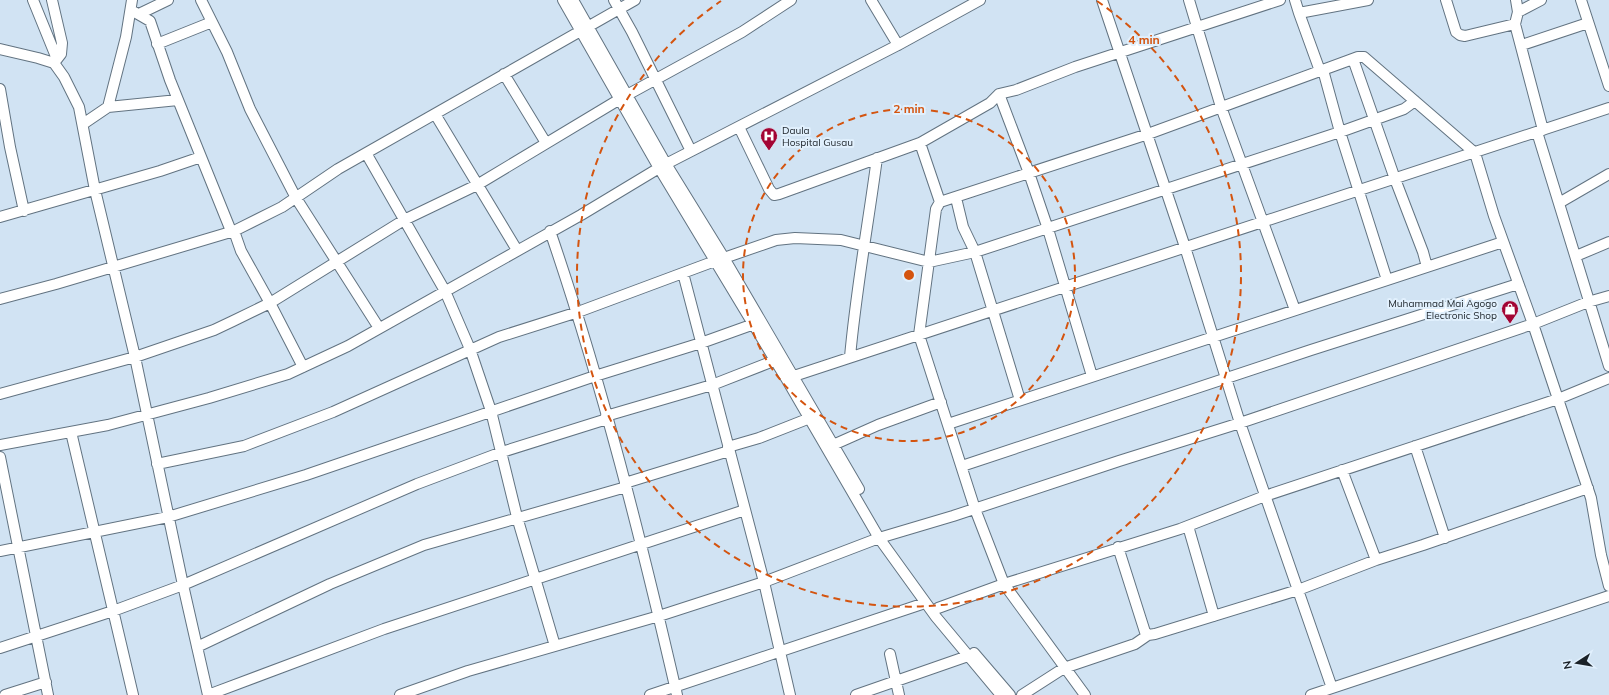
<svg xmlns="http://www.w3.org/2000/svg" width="1609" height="695" viewBox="0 0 1609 695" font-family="Mulish,sans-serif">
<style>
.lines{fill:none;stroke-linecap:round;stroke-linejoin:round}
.minor-casing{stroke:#627381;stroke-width:12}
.minor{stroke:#fff;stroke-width:10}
.ring{fill:none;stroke:#d4540f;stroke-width:2;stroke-dasharray:7 5}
.labels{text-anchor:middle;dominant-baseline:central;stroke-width:4;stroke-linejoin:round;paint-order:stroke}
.poi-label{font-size:10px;fill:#1b2228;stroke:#e1f0fd;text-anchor:start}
.centre{fill:#d4540f;stroke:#e1f0fd;stroke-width:2}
.ring-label{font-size:12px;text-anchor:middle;font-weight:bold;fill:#d4540f;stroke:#e1f0fd;stroke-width:4;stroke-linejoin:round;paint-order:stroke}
</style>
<rect width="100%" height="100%" fill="#d1e3f3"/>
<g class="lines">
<g class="minor-casing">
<path id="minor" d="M 33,0 L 57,59
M 52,0 L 62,43 L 61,54 L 54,63
M 201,0 L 227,52 L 250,109 L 296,198 L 379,328
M 563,0 L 659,168 L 787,380 L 879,538 L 936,617 L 1001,695
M 573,0 L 666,164 L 724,258 L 859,489
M 614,0 L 632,32 L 691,151
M 871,0 L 898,45
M 1102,0 L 1185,247 L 1240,423 L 1332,688
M 1189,0 L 1221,107 L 1295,310
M 1295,0 L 1299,13 L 1368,0
M 1446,0 L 1456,32 L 1460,35 L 1465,36 L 1515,24 L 1543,130
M 1516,0 L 1518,12
M 1581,0 L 1609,86
M 131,10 L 150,21 L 170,80 L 231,231
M 1299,13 L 1320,71
M 139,14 L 168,0
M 1515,24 L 1518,12 L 1541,0
M 157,44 L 212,22
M 1522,45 L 1588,23
M 0,49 L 38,58 L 54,63 L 64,77 L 79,107 L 95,190 L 135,357 L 183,585 L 208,695
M 1353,59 L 1395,179 L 1423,252 L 1427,267
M 1323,70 L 1340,132 L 1387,280
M 504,74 L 546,143
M 0,89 L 10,147 L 24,211
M 999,94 L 1029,173 L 1048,229 L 1092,376
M 627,95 L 742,32 L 791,0
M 108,107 L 126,37 L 132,0
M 435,114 L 517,250
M 83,124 L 108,107 L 178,100
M 739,127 L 769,189 L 774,195 L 779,194 L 920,143 L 990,103 L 999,94 L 1016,90 L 1075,67 L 1280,0
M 1537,132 L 1609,366
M 920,143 L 940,202 L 936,209 L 919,335 L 975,509 L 1004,584 L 1085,695
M 366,153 L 445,291 L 470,349 L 491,411 L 517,517 L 555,646
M 666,164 L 898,45 L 980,0
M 956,198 L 963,227 L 975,252 L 1020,400
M 940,202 L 1148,134 L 1358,57 L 1364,57 L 1475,153 L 1494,216 L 1533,324 L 1591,498 L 1601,555 L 1609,586
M 1559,203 L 1609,174
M 0,217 L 160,171 L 201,157
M 234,231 L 241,251 L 270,303 L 303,367
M 550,231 C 602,383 641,539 677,695
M 1576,256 L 1609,242
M 724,258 L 776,240 L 795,238 L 841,240 L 929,262 L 975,252 L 1340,132 L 1404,109 L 1415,101
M 683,273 L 764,582 L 790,695
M 0,299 L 56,284 L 234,231 L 282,207 L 338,169 L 635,0
M 850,357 C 856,290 868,225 877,158
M 794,376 L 1609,108
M 0,394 L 135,357 L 214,330 L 233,321 L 270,303 L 404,220 L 477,185 L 620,99
M 606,416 L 712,385 L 776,360
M 948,424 L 1503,242
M 71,432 L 133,695
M 0,445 L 108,425 L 209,398 L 288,374 L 348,346 L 581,215 L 659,168
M 833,445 L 878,425 L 941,402
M 1415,446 L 1445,538
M 728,447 L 759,438 L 810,418
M 0,457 L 48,695
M 157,464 L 244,446 L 333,412 L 499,337 L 578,312 L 715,261
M 962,466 L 1311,350 L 1518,284
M 1342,470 L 1376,560
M 625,483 L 729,451
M 1188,526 L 1214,616
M 1118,547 L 1145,632 L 1148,635 L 1155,634 L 1298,590 L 1376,560 L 1423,545 L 1588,488
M 0,551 L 168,517 L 306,475 L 595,376 L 701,343 L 754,324
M 938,608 L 1004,584 L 1180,529 L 1265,496 L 1558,399 L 1609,378
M 197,647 L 330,584 L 424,545 L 626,487
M 0,648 L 113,611 L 183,585 L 417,484 L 502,452 L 607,419
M 974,653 L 1010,695
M 890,654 L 899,695
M 5,695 L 46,682
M 208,695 L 384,629 L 745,510
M 400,695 L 468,671 L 659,616 L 764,582 L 879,538 L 953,516 L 1119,461 L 1240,423 L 1533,324 L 1588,302 L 1609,296
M 650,695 L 925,603
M 856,695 L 968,656
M 1022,695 L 1064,668 L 1135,644 L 1148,635
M 1311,695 L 1609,596"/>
</g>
<use href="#minor" class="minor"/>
</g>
<g class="ring">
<circle cx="909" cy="275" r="166"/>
<path d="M1097 1A332 332 0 1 1 721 1"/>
</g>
<defs>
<g id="hospital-pin" transform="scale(0.9)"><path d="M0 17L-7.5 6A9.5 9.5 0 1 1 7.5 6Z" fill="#a30434" stroke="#e1f0fd"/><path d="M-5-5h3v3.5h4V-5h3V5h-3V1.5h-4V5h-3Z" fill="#fff"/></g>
<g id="shop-pin" transform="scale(0.9)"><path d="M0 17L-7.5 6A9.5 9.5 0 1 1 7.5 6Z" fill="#a30434" stroke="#e1f0fd"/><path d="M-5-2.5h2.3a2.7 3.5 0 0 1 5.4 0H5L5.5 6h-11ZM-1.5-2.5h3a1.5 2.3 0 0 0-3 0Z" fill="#fff"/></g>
</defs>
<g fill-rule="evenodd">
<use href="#hospital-pin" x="769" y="136"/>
<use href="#shop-pin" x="1510" y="309"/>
</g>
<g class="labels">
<g class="poi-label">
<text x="782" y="130">Daula<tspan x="782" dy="12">Hospital Gusau</tspan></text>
<text x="1497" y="303" text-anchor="end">Muhammad Mai Agogo<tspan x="1497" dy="12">Electronic Shop</tspan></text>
</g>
</g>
<circle cx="909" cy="275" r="6" class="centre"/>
<g class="ring-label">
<text x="1144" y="44">4 min</text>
<text x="909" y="113">2 min</text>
</g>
<g transform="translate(1577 663) rotate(258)" stroke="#e1f0fd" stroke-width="3" paint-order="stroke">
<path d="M0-3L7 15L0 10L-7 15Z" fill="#1b2228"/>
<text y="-6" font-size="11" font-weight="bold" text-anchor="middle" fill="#1b2228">N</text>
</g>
</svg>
